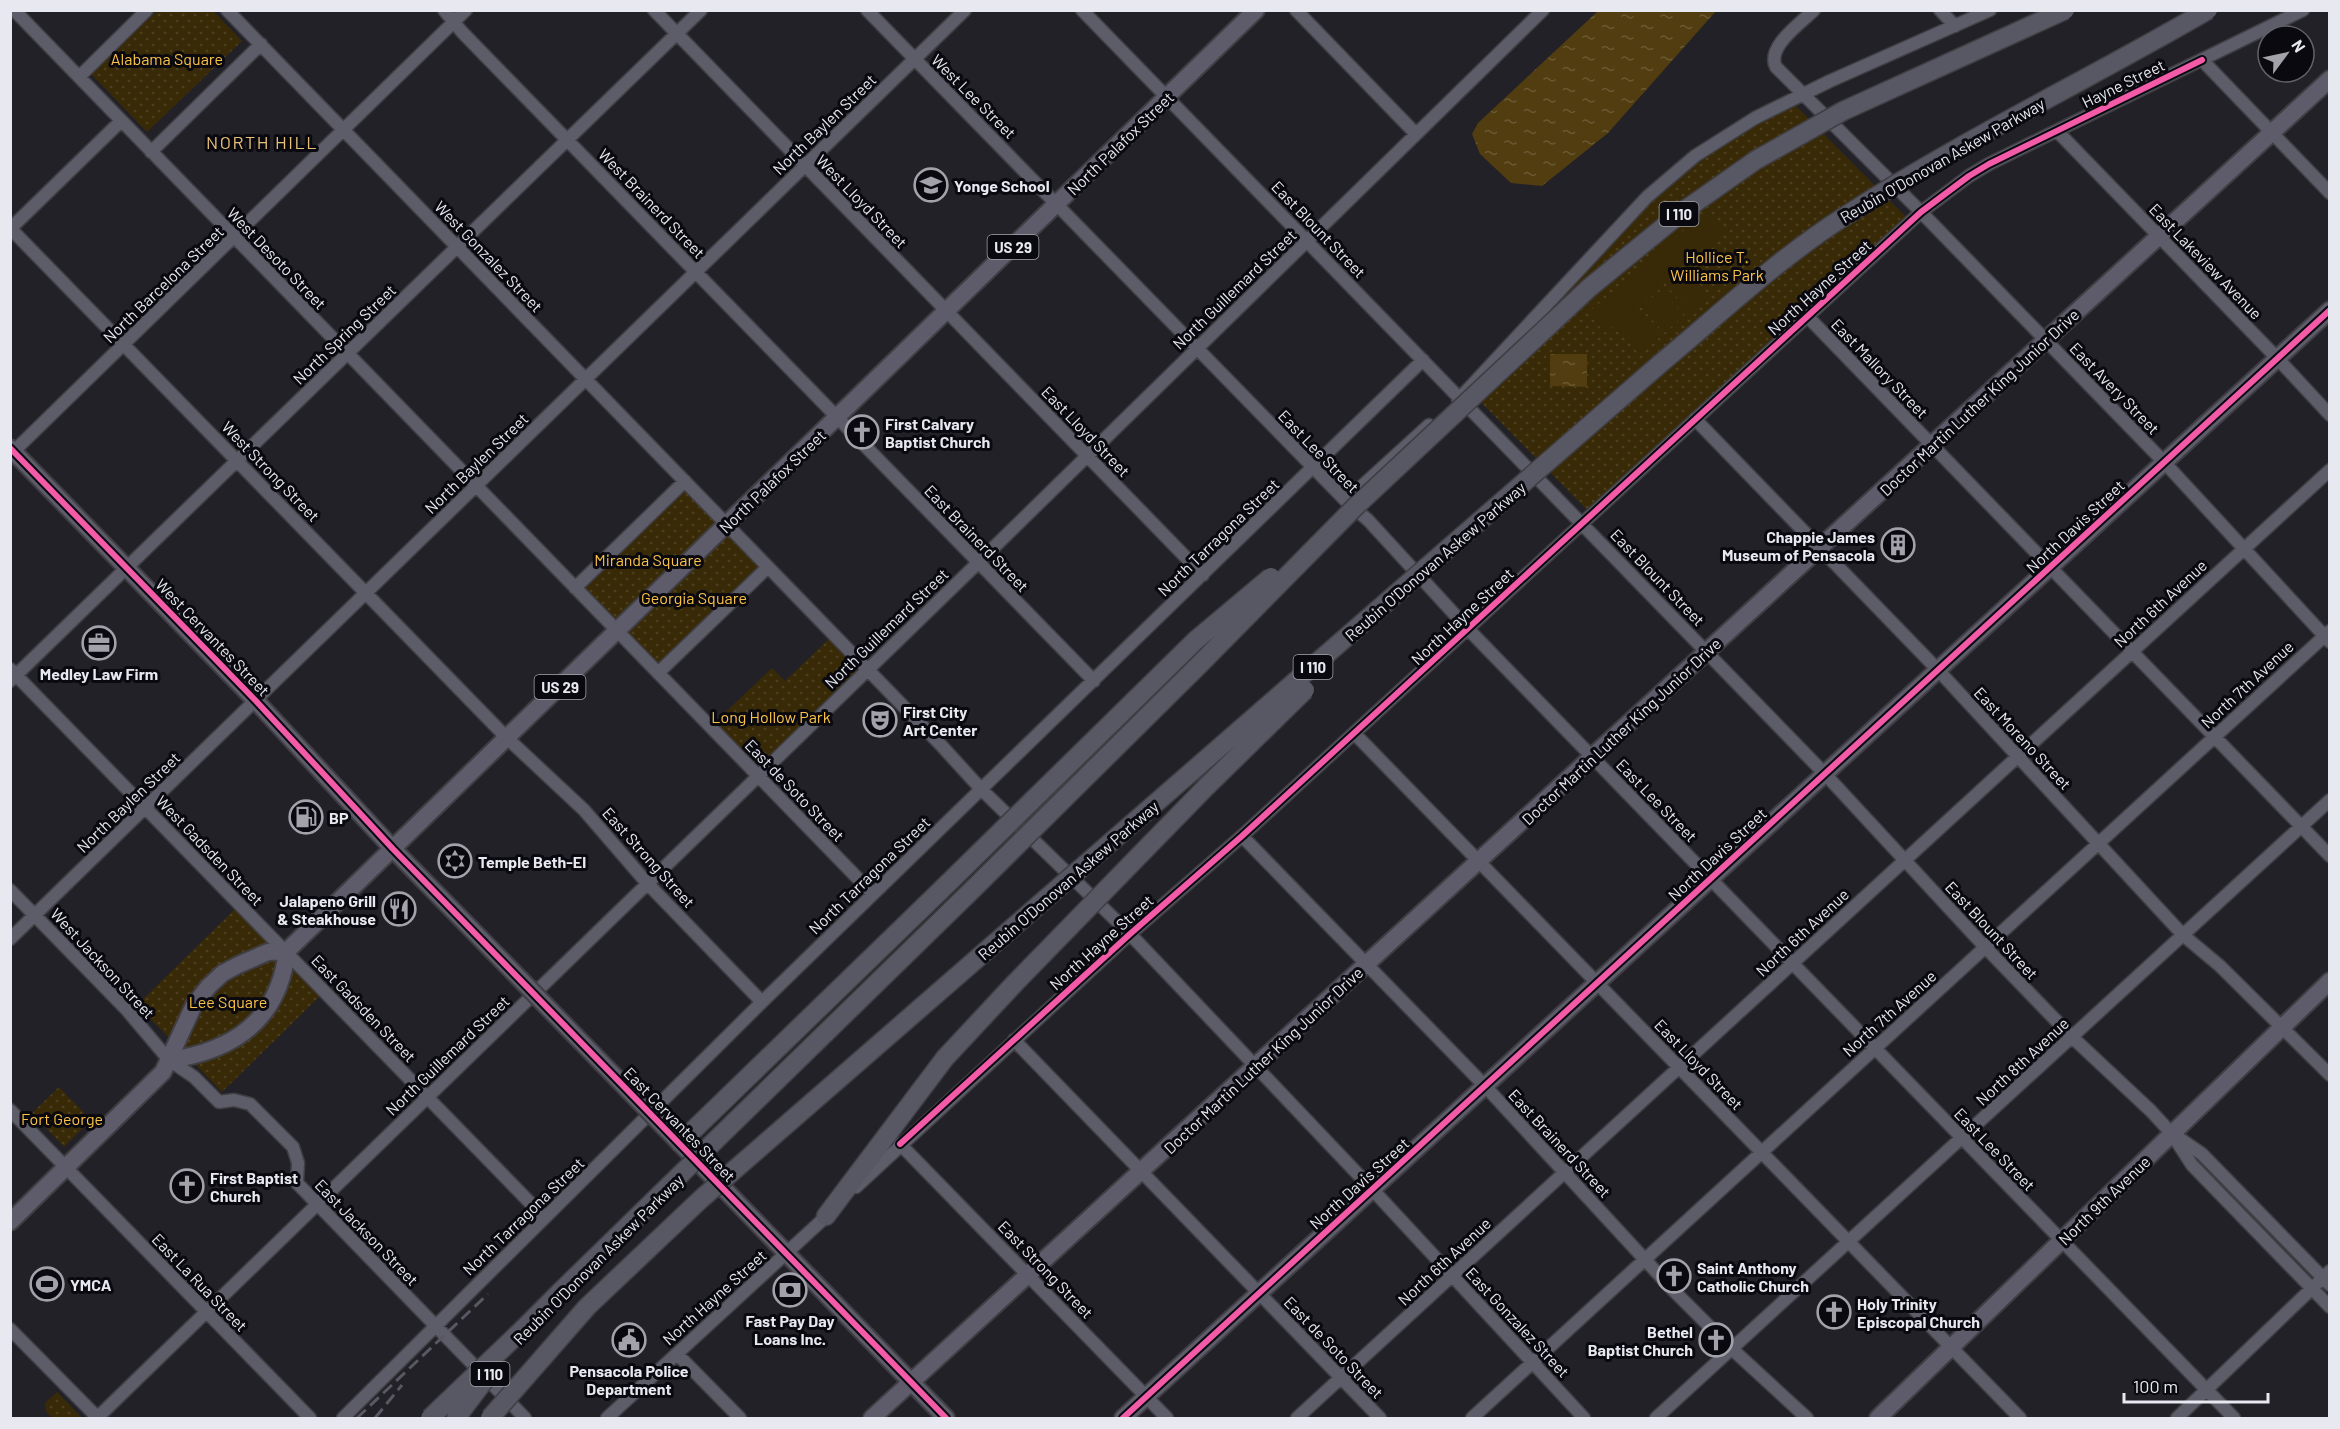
<svg xmlns="http://www.w3.org/2000/svg" width="2340" height="1429" viewBox="0 0 2340 1429" font-family="Barlow,sans-serif">
<style>
.park{fill:url(#park-dots)}
.pitch{fill:#392a07}
.water{fill:url(#water-ripples)}
.lines{fill:none;stroke-linecap:round;stroke-linejoin:round}
.minor-casing{stroke:#3f3e43;stroke-width:15}
.major-casing{stroke:#3f3e43;stroke-width:20}
.highway-casing{stroke:#3f3e43;stroke-width:21}
.minor{stroke:#5d5c69;stroke-width:12}
.major{stroke:#5e5c6b;stroke-width:16}
.highway{stroke:#585764;stroke-width:18}
.rail{stroke:#585762;stroke-width:3;stroke-dasharray:12 6;stroke-linecap:butt}
.major-bridge-casing{stroke:#3f3e43;stroke-width:20;stroke-linecap:butt}
.highway-bridge-casing{stroke:#3f3e43;stroke-width:21;stroke-linecap:butt}
.major-bridge{stroke:#5e5c6b;stroke-width:16}
.highway-bridge{stroke:#585764;stroke-width:18}
.cycleway-casing{stroke:#09090f;stroke-width:10}
.cycleway{stroke:#f35aa7;stroke-width:6}
.labels{text-anchor:middle;dominant-baseline:central;stroke-width:6;stroke-linejoin:round;paint-order:stroke}
.shield{fill:#09090f;stroke:#a5a5ad;stroke-width:1.5}
.shield-label{font-size:15px;font-weight:bold;fill:#e8e8f1}
.park-label{font-size:16px;fill:#fbc347;stroke:#09090f}
.street-label{font-size:16px;fill:#e8e8f1;stroke:#09090f}
.poi-label{font-size:16px;font-weight:bold;fill:#e8e8f1;stroke:#09090f;text-anchor:start}
.neighbourhood-label{font-size:18px;letter-spacing:1.5px;fill:#e6c179;stroke:#09090f}
</style>
<defs>
<pattern id="park-dots" width="8" height="8" patternUnits="userSpaceOnUse" patternTransform="scale(1.5)"><rect width="8" height="8" fill="#392a07"/><path d="M2 2h.1M6 6h.1" fill="none" stroke="#4c3f1f" stroke-width="1.8" stroke-linecap="round"/></pattern>
<pattern id="water-ripples" width="26" height="14" patternUnits="userSpaceOnUse" patternTransform="scale(1.5)"><rect width="26" height="14" fill="#513d0f"/><path d="M2 4q2-2 4 0t4 0M15 11q2-2 4 0t4 0" fill="none" stroke="#6a5932"/></pattern>
</defs>
<rect width="100%" height="100%" fill="#222128"/>
<path class="park" d="M 157,11 L 213,11 L 242,41 L 147,132 L 91,74 Z
M 1795,105 L 1906,217 L 1587,510 L 1470,391 L 1644,207 L 1696,162 L 1733,137 Z
M 685,481 L 768,567 L 658,673 L 575,588 Z
M 834,634 L 868,669 L 758,776 L 710,727 L 772,668 L 785,681 Z
M 235,909 L 320,996 L 222,1092 L 137,1005 Z
M 59,1087 L 91,1120 L 64,1147 L 32,1113 Z
M 57,1392 L 81,1417 L 80,1418 L 52,1418 L 46,1411 L 45,1403 Z"/>
<path class="pitch" d="M 1707,210 L 1724,230 L 1605,333 L 1588,313 Z
M 1686,268 L 1708,294 L 1689,311 L 1666,285 Z
M 1661,290 L 1684,316 L 1664,333 L 1641,307 Z
M 1636,311 L 1660,337 L 1640,355 L 1616,328 Z"/>
<path class="water" d="M 1598,11 L 1716,11 L 1608,133 L 1542,186 L 1511,183 L 1480,154 L 1472,134 L 1478,123 Z
M 1550,354 L 1587,354 L 1587,387 L 1550,386 Z"/>
<g class="lines">
<g class="minor-casing">
<path id="minor" d="M 14,10 L 873,894
M 227,10 L 940,744 L 981,789 L 1130,934 L 1372,1189 L 1584,1418
M 444,10 L 462,32 L 1094,681
M 654,10 L 1203,575
M 867,10 L 1347,502 L 1368,520 L 1468,629 L 2234,1418
M 1082,10 L 1825,774 L 1985,947 L 2072,1037 L 2151,1111 L 2172,1134 L 2192,1165 L 2330,1307
M 1296,10 L 1416,134
M 1814,10 C 1800,24 1766,47 1776,67 L 1921,212 L 2164,462 L 2330,642
M 1940,10 L 1955,26
M 2202,60 L 2330,193
M 79,77 L 147,10
M 2057,131 L 2277,358 L 2330,415
M 151,152 L 261,44
M 10,228 L 507,738 L 584,810 L 647,883 L 762,1002
M 10,229 L 121,121
M 1807,316 L 2330,856
M 1458,400 L 1647,197 L 1695,156 L 1755,118 L 1830,81 L 1990,10
M 1695,419 L 1938,670 L 2183,935 L 2220,966 L 2330,1075
M 10,455 L 466,10
M 1361,505 L 1358,492 L 1361,487 L 1429,425
M 575,588 L 685,481
M 10,669 L 544,1217
M 658,673 L 768,567
M 10,681 L 701,10
M 1354,733 L 2020,1418
M 1242,836 L 1485,1086 L 1673,1290 L 1732,1349 L 1807,1418
M 10,890 L 126,1009 L 169,1060 L 194,1077 L 219,1102 L 234,1100 L 250,1104 L 293,1147 L 298,1163 L 297,1183 L 525,1418
M 10,939 L 965,10
M 1014,1040 L 1380,1418
M 10,1110 L 310,1418
M 2176,1136 L 2202,1154 L 2330,1285
M 900,1144 L 1167,1418
M 856,1187 L 1130,934 L 1242,836 L 1921,212 L 1969,176 L 1989,164 L 2303,10
M 10,1329 L 98,1418
M 677,1354 L 740,1418
M 97,1418 L 986,555 L 1543,10
M 343,1418 L 762,1002 L 1423,360
M 607,1418 L 831,1212
M 1297,1418 L 2330,470
M 1472,1418 L 2330,631
M 1656,1418 L 2330,800
M 2177,1418 L 2330,1271"/>
</g>
<g class="major-casing">
<path id="major" d="M 10,448 L 256,701 L 393,849 L 523,982
M 169,1060 C 233,1051 279,1020 287,951 L 1256,10
M 667,1130 L 946,1418
M 10,1222 L 163,1072 L 194,1005 L 209,986 L 223,973 L 238,965 L 268,952 L 287,951
M 872,1418 L 2330,79
M 1123,1418 L 2330,310
M 1878,1418 L 2330,981"/>
</g>
<g class="highway-casing">
<path id="highway" d="M 680,1143 L 938,893
M 826,1216 L 945,1058 L 1015,983
M 523,1329 L 560,1292"/>
</g>
<use href="#minor" class="minor"/>
<use href="#major" class="major"/>
<use href="#highway" class="highway"/>
<path class="rail" d="M 357,1418 L 488,1294
M 375,1418 L 402,1385"/>
<g class="major-bridge-casing">
<path id="major-bridge" d="M 523,982 L 667,1130"/>
</g>
<g class="highway-bridge-casing">
<path id="highway-bridge" d="M 938,893 L 1196,640 L 1271,577
M 1015,983 L 1207,786 L 1305,690
M 560,1292 L 972,890 L 1200,664 L 1355,507 L 1589,288 L 1682,212 L 1756,160 L 1843,111 L 2065,10
M 430,1418 L 523,1329
M 456,1418 L 493,1369
M 490,1418 L 587,1307 L 701,1199 L 1661,363 C 1721,313 1779,258 1845,216 C 1962,140 2088,80 2208,10"/>
</g>
<use href="#major-bridge" class="major-bridge"/>
<use href="#highway-bridge" class="highway-bridge"/>
<g class="cycleway-casing">
<path id="cycleway" d="M 10,448 L 256,701 L 393,849 L 946,1418
M 900,1144 L 1130,934 L 1242,836 L 1921,212 L 1969,176 L 1989,164 L 2202,60
M 1123,1418 L 2330,310"/>
</g>
<use href="#cycleway" class="cycleway"/>
</g>
<defs>
<g id="school-ring" transform="scale(1.725)"><circle r="9.5" fill="#09090f" stroke="#a3a2ab" stroke-width="1.5"/><path d="M0-5L7-2L0 1L-7-2ZM-4 1L0 2.5L4 1V4Q0 6-4 4Z" fill="#a3a2ab"/></g>
<g id="church-ring" transform="scale(1.725)"><circle r="9.5" fill="#09090f" stroke="#a3a2ab" stroke-width="1.5"/><path d="M-1.2-6h2.4v3.5h3.3v2.4h-3.3V6h-2.4V-.1h-3.3v-2.4h3.3Z" fill="#a3a2ab"/></g>
<g id="building-ring" transform="scale(1.725)"><circle r="9.5" fill="#09090f" stroke="#a3a2ab" stroke-width="1.5"/><path d="M-4-6H4V6H1V3H-1V6H-4ZM-2.5-4.3h1.7v1.8h-1.7ZM.8-4.3h1.7v1.8H.8ZM-2.5-1h1.7V.8h-1.7ZM.8-1h1.7V.8H.8Z" fill="#a3a2ab"/></g>
<g id="office-ring" transform="scale(1.725)"><circle r="9.5" fill="#09090f" stroke="#a3a2ab" stroke-width="1.5"/><path d="M-6-3h4V-5.5h4V-3h4V5H-6ZM-1-4.5V-3h2v-1.5ZM-6 0V1H6V0Z" fill="#a3a2ab"/></g>
<g id="theatre-ring" transform="scale(1.725)"><circle r="9.5" fill="#09090f" stroke="#a3a2ab" stroke-width="1.5"/><path d="M-5-5.5Q0-4 5-5.5V0Q5 5 0 6Q-5 5-5 0ZM-3.3-2.5H-1v1.5H-3.3ZM1-2.5H3.3v1.5H1ZM-2.8 1Q0 5.5 2.8 1Z" fill="#a3a2ab"/></g>
<g id="fuel-ring" transform="scale(1.725)"><circle r="9.5" fill="#09090f" stroke="#a3a2ab" stroke-width="1.5"/><path d="M-5.5-6h7V0h2V4h1.3V-2.5L3-4.5l.8-.8L6-3V5H2.5V1h-1V6h-7ZM-4.2-4.7v3.2H.2V-4.7Z" fill="#a3a2ab"/></g>
<g id="synagogue-ring" transform="scale(1.725)"><circle r="9.5" fill="#09090f" stroke="#a3a2ab" stroke-width="1.5"/><path d="M0-6.5L5.6 3.2H-5.6ZM0 6.5L5.6-3.2H-5.6Z" fill="#a3a2ab"/></g>
<g id="restaurant-ring" transform="scale(1.725)"><circle r="9.5" fill="#09090f" stroke="#a3a2ab" stroke-width="1.5"/><path d="M-5-6h1v4h1v-4h1v4h1v-4h1v5L-1.5 .5V6h-2V.5L-5-1ZM5-6V6H3V1.5H1.5Q1.5-4 5-6Z" fill="#a3a2ab"/></g>
<g id="stadium-ring" transform="scale(1.725)"><circle r="9.5" fill="#09090f" stroke="#a3a2ab" stroke-width="1.5"/><path d="M0-5a6.5 5 0 1 0 0 10a6.5 5 0 1 0 0-10ZM-3.5-1.8h7v3.6h-7Z" fill="#a3a2ab"/></g>
<g id="bank-ring" transform="scale(1.725)"><circle r="9.5" fill="#09090f" stroke="#a3a2ab" stroke-width="1.5"/><path d="M-6-4H6V4H-6ZM0-2.3a2.3 2.3 0 1 0 0 4.6a2.3 2.3 0 1 0 0-4.6Z" fill="#a3a2ab"/></g>
<g id="civic-ring" transform="scale(1.725)"><circle r="9.5" fill="#09090f" stroke="#a3a2ab" stroke-width="1.5"/><path d="M-.6-6.5H3V-4.5H.6V-3L4-1V1h2V6H-6V1h2V-1L-.6-3ZM-1.2 2.5V6h2.4V2.5Z" fill="#a3a2ab"/></g>
</defs>
<g fill-rule="evenodd">
<use href="#school-ring" x="931" y="185"/>
<use href="#church-ring" x="862" y="432"/>
<use href="#building-ring" x="1898" y="545"/>
<use href="#office-ring" x="99" y="643"/>
<use href="#theatre-ring" x="880" y="720"/>
<use href="#fuel-ring" x="306" y="817"/>
<use href="#synagogue-ring" x="455" y="861"/>
<use href="#restaurant-ring" x="399" y="909"/>
<use href="#church-ring" x="187" y="1186"/>
<use href="#church-ring" x="1674" y="1276"/>
<use href="#stadium-ring" x="47" y="1284"/>
<use href="#bank-ring" x="790" y="1290"/>
<use href="#church-ring" x="1834" y="1312"/>
<use href="#civic-ring" x="629" y="1340"/>
<use href="#church-ring" x="1716" y="1340"/>
</g>
<g class="labels">
<g class="shield">
<rect x="1659.5" y="202" width="39" height="24" rx="4.5"/>
<rect x="987.5" y="235" width="51" height="24" rx="4.5"/>
<rect x="1293.5" y="655" width="39" height="24" rx="4.5"/>
<rect x="534.5" y="675" width="51" height="24" rx="4.5"/>
<rect x="470.5" y="1362" width="39" height="24" rx="4.5"/>
</g>
<g class="shield-label">
<text x="1679" y="214">I 110</text>
<text x="1013" y="247">US 29</text>
<text x="1313" y="667">I 110</text>
<text x="560" y="687">US 29</text>
<text x="490" y="1374">I 110</text>
</g>
<g class="park-label">
<text x="167" y="58">Alabama Square</text>
<text x="1717" y="256">Hollice T.<tspan x="1717" dy="18">Williams Park</tspan></text>
<text x="648" y="559">Miranda Square</text>
<text x="694" y="597">Georgia Square</text>
<text x="771" y="716">Long Hollow Park</text>
<text x="228" y="1001">Lee Square</text>
<text x="62" y="1118">Fort George</text>
</g>
<g class="street-label">
<text transform="translate(2123 83) rotate(-26)">Hayne Street</text>
<text transform="translate(974 96) rotate(45)">West Lee Street</text>
<text transform="translate(824 124) rotate(-44)">North Baylen Street</text>
<text transform="translate(1120 143) rotate(-44)">North Palafox Street</text>
<text transform="translate(1942 160) rotate(-30)">Reubin O'Donovan Askew Parkway</text>
<text transform="translate(862 201) rotate(46)">West Lloyd Street</text>
<text transform="translate(652 203) rotate(46)">West Brainerd Street</text>
<text transform="translate(1319 229) rotate(46)">East Blount Street</text>
<text transform="translate(489 256) rotate(46)">West Gonzalez Street</text>
<text transform="translate(277 258) rotate(46)">West Desoto Street</text>
<text transform="translate(2206 261) rotate(46)">East Lakeview Avenue</text>
<text transform="translate(163 284) rotate(-44)">North Barcelona Street</text>
<text transform="translate(1819 287) rotate(-42)">North Hayne Street</text>
<text transform="translate(1234 289) rotate(-44)">North Guillemard Street</text>
<text transform="translate(344 334) rotate(-44)">North Spring Street</text>
<text transform="translate(1880 368) rotate(46)">East Mallory Street</text>
<text transform="translate(2115 388) rotate(46)">East Avery Street</text>
<text transform="translate(1979 402) rotate(-43)">Doctor Martin Luther King Junior Drive</text>
<text transform="translate(1086 431) rotate(46)">East Lloyd Street</text>
<text transform="translate(1319 451) rotate(46)">East Lee Street</text>
<text transform="translate(476 463) rotate(-44)">North Baylen Street</text>
<text transform="translate(271 471) rotate(46)">West Strong Street</text>
<text transform="translate(772 481) rotate(-44)">North Palafox Street</text>
<text transform="translate(2075 526) rotate(-43)">North Davis Street</text>
<text transform="translate(1218 537) rotate(-44)">North Tarragona Street</text>
<text transform="translate(977 538) rotate(46)">East Brainerd Street</text>
<text transform="translate(1435 561) rotate(-41)">Reubin O'Donovan Askew Parkway</text>
<text transform="translate(1658 577) rotate(46)">East Blount Street</text>
<text transform="translate(2160 603) rotate(-43)">North 6th Avenue</text>
<text transform="translate(1462 616) rotate(-43)">North Hayne Street</text>
<text transform="translate(886 628) rotate(-44)">North Guillemard Street</text>
<text transform="translate(213 637) rotate(46)">West Cervantes Street</text>
<text transform="translate(2247 684) rotate(-43)">North 7th Avenue</text>
<text transform="translate(1621 731) rotate(-43)">Doctor Martin Luther King Junior Drive</text>
<text transform="translate(2023 738) rotate(47)">East Moreno Street</text>
<text transform="translate(795 790) rotate(46)">East de Soto Street</text>
<text transform="translate(1657 800) rotate(46)">East Lee Street</text>
<text transform="translate(128 802) rotate(-44)">North Baylen Street</text>
<text transform="translate(210 850) rotate(46)">West Gadsden Street</text>
<text transform="translate(1717 854) rotate(-43)">North Davis Street</text>
<text transform="translate(649 857) rotate(48)">East Strong Street</text>
<text transform="translate(869 875) rotate(-44)">North Tarragona Street</text>
<text transform="translate(1068 880) rotate(-41)">Reubin O'Donovan Askew Parkway</text>
<text transform="translate(1992 930) rotate(47)">East Blount Street</text>
<text transform="translate(1802 932) rotate(-43)">North 6th Avenue</text>
<text transform="translate(1101 942) rotate(-42)">North Hayne Street</text>
<text transform="translate(103 963) rotate(47)">West Jackson Street</text>
<text transform="translate(364 1008) rotate(46)">East Gadsden Street</text>
<text transform="translate(1889 1013) rotate(-42)">North 7th Avenue</text>
<text transform="translate(447 1055) rotate(-44)">North Guillemard Street</text>
<text transform="translate(1263 1060) rotate(-43)">Doctor Martin Luther King Junior Drive</text>
<text transform="translate(2022 1061) rotate(-43)">North 8th Avenue</text>
<text transform="translate(1699 1064) rotate(46)">East Lloyd Street</text>
<text transform="translate(680 1124) rotate(46)">East Cervantes Street</text>
<text transform="translate(1560 1143) rotate(47)">East Brainerd Street</text>
<text transform="translate(1995 1149) rotate(46)">East Lee Street</text>
<text transform="translate(1359 1183) rotate(-42)">North Davis Street</text>
<text transform="translate(2104 1200) rotate(-44)">North 9th Avenue</text>
<text transform="translate(523 1216) rotate(-44)">North Tarragona Street</text>
<text transform="translate(367 1232) rotate(46)">East Jackson Street</text>
<text transform="translate(598 1259) rotate(-45)">Reubin O'Donovan Askew Parkway</text>
<text transform="translate(1444 1261) rotate(-43)">North 6th Avenue</text>
<text transform="translate(1046 1269) rotate(46)">East Strong Street</text>
<text transform="translate(200 1282) rotate(46)">East La Rua Street</text>
<text transform="translate(714 1297) rotate(-42)">North Hayne Street</text>
<text transform="translate(1518 1322) rotate(47)">East Gonzalez Street</text>
<text transform="translate(1334 1347) rotate(46)">East de Soto Street</text>
</g>
<g class="poi-label">
<text x="954" y="185">Yonge School</text>
<text x="885" y="423">First Calvary<tspan x="885" dy="18">Baptist Church</tspan></text>
<text x="1875" y="536" text-anchor="end">Chappie James<tspan x="1875" dy="18">Museum of Pensacola</tspan></text>
<text x="99" y="673" text-anchor="middle">Medley Law Firm</text>
<text x="903" y="711">First City<tspan x="903" dy="18">Art Center</tspan></text>
<text x="329" y="817">BP</text>
<text x="478" y="861">Temple Beth-El</text>
<text x="376" y="900" text-anchor="end">Jalapeno Grill<tspan x="376" dy="18">&amp; Steakhouse</tspan></text>
<text x="210" y="1177">First Baptist<tspan x="210" dy="18">Church</tspan></text>
<text x="1697" y="1267">Saint Anthony<tspan x="1697" dy="18">Catholic Church</tspan></text>
<text x="70" y="1284">YMCA</text>
<text x="1857" y="1303">Holy Trinity<tspan x="1857" dy="18">Episcopal Church</tspan></text>
<text x="790" y="1320" text-anchor="middle">Fast Pay Day<tspan x="790" dy="18">Loans Inc.</tspan></text>
<text x="1693" y="1331" text-anchor="end">Bethel<tspan x="1693" dy="18">Baptist Church</tspan></text>
<text x="629" y="1370" text-anchor="middle">Pensacola Police<tspan x="629" dy="18">Department</tspan></text>
</g>
<g class="neighbourhood-label">
<text x="262" y="142">NORTH HILL</text>
</g>
</g>
<rect width="2340" height="1429" fill="none" stroke="#e8e8f1" stroke-width="24"/>
<g transform="translate(2286 54) rotate(57)"><circle r="28" fill="#09090f" stroke="#626269" stroke-width="1.5"/>
<path d="M0-4.5L10 22L0 15L-10 22Z" fill="#a3a2ab"/>
<text y="-9" font-size="16" font-weight="bold" text-anchor="middle" fill="#e8e8f1">N</text>
</g>
<path d="M2124 1393v9h144v-9" fill="none" stroke="#e8e8f1" stroke-width="3"/>
<text x="2133" y="1393" font-size="18" fill="#e8e8f1" stroke="#09090f" stroke-width="4.5" paint-order="stroke">100 m</text>
</svg>
